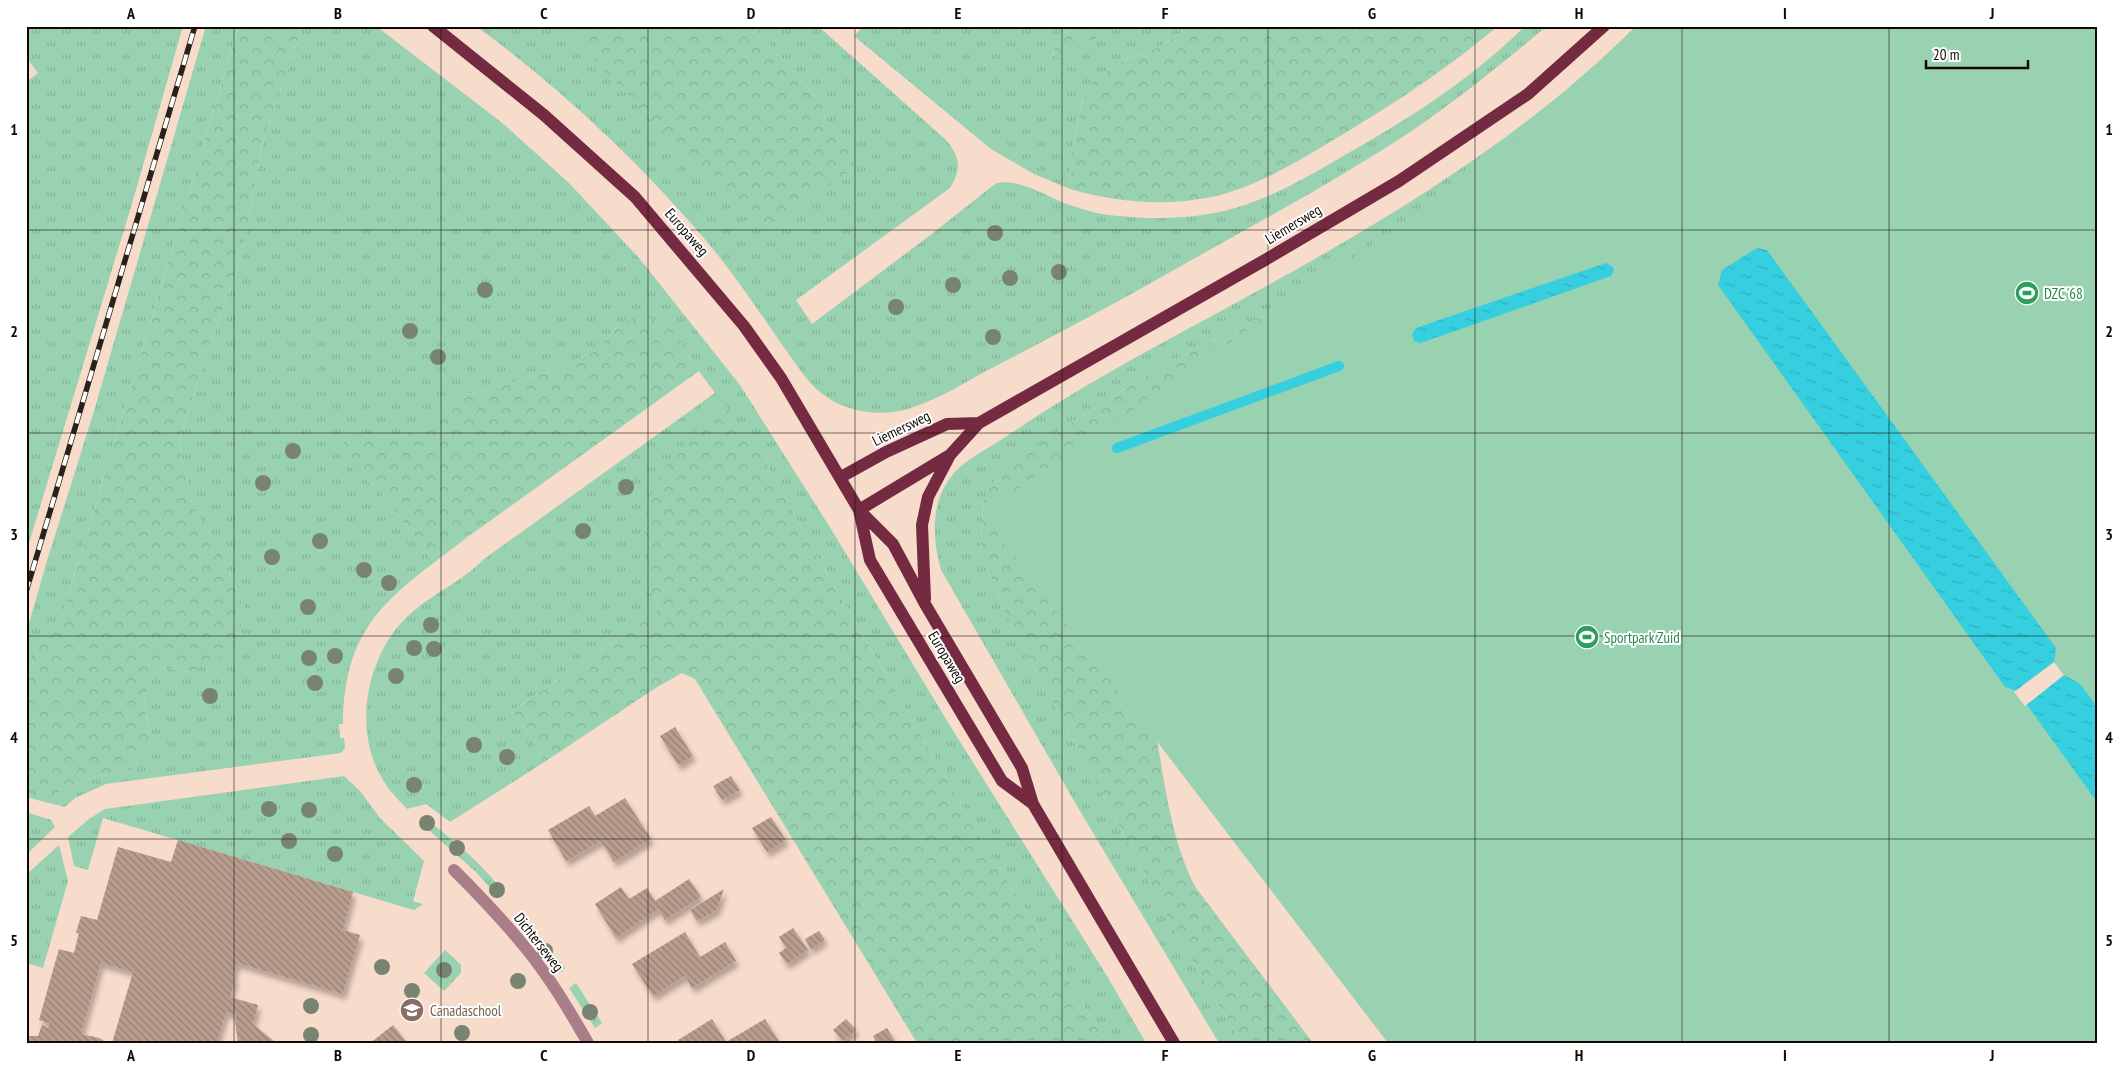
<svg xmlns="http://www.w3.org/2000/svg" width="2123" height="1069" viewBox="0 0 2123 1069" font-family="'PT Sans Narrow',sans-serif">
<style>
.grass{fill:url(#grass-tufts)}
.forest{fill:url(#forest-crowns)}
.garden{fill:#99d2b1}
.water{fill:url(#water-ripples)}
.pier{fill:#f7dbcb}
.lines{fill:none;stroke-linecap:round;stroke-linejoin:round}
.stream{stroke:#35cfe0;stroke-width:10}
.building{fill:url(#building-back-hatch);filter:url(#shadow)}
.street{stroke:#aa7e88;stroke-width:12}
.primary{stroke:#742b42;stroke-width:12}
.rail-casing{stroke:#2b201b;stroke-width:5.5}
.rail{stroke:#fff;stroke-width:4;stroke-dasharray:11;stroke-linecap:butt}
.tree{fill:#788471}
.grid{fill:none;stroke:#120905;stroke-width:1;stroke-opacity:0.55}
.labels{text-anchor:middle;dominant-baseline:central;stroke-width:4;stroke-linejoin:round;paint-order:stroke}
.street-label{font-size:15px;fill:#120905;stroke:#fff}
.leisure-label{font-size:15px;fill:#27864d;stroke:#fff;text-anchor:start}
.education-label{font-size:15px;fill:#785e54;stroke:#fff;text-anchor:start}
.neatline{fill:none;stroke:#120905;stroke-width:2}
.grid-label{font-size:16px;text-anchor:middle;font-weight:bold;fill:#120905}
</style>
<defs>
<pattern id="grass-tufts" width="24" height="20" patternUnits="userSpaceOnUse" patternTransform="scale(1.25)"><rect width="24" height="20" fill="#99d2b1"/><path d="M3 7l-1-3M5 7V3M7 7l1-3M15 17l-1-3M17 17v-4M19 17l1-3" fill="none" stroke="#83b397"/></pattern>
<pattern id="forest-crowns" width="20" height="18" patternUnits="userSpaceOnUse" patternTransform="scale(1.25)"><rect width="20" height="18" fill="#99d2b1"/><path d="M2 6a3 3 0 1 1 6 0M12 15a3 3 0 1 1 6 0" fill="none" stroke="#83b397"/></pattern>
<pattern id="water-ripples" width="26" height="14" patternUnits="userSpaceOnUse" patternTransform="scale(1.25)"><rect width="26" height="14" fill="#35cfe0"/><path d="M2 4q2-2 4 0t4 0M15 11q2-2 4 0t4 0" fill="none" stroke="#2eb0bf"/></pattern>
<pattern id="building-back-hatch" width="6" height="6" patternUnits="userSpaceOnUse" patternTransform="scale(1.25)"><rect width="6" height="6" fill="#b99e8f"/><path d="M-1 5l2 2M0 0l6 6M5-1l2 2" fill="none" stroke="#957f73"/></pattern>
<filter id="shadow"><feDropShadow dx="3" dy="5.5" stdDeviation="2.5" flood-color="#0004"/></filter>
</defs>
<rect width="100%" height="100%" fill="#f7dbcb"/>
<path class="grass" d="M 26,26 L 183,26 L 131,207 L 26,553 L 26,82 L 38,73 L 26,57 Z
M 206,26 L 239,26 L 60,624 L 39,642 L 26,684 L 26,634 L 46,564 L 94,411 Z
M 303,26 L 376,26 L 501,122 L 569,183 L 639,258 L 740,385 L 831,529 L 952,729 L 1107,976 L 1146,1043 L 1107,1043 L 981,838 L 815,553 L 764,459 L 650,591 L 658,605 L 656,613 L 512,711 L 546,761 L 450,822 L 426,804 L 407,809 C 400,801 391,793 385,783 C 351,733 366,655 408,616 C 431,594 462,582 484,559 L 715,393 L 684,351 L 620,323 L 598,350 L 549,372 L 488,390 L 453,396 L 429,420 L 399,438 L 371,437 L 357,433 L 357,473 L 379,489 L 430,558 L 462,538 L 469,536 C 394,594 344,620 343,724 L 339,724 L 340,738 L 344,738 L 345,748 L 341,753 L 106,784 L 75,798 L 65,807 L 49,803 L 60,791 L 97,776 L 131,770 L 150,746 L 144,698 L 157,666 L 190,672 L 245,611 L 223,557 L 192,504 L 179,442 L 204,361 L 241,259 L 263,142 Z
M 476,26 L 560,26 L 569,32 L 754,227 L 855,161 L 825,123 L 823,105 L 752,26 L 818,26 L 946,140 C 960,157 962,168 950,188 L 796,300 L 812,324 L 933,233 L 995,184 C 1020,176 1049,199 1073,206 C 1087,211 1103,215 1118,216 C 1160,220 1204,219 1245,205 C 1283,192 1316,172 1350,152 C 1412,117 1474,77 1525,26 L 1547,26 C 1493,71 1439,115 1379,152 C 1299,202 1215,246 1133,293 C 1086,319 1038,344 990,369 C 964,383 939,399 911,408 C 883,418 844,412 821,393 C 806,381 795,362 783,346 C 757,309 733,272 703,237 C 636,159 559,87 476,26 Z
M 864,26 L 1070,26 L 1056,43 L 1052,55 L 1061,58 L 1120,26 L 1191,26 L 1157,48 L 1120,62 L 1093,81 L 1083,97 L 1071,158 L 1070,189 L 1034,174 L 991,149 L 854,36 Z
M 1636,26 L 1707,26 L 1285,305 L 1163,365 L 1043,441 L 984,498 L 980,551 L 1006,614 L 1175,931 L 1241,1043 L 1219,1043 L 1077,806 L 941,570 C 932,537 930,501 954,473 C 968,458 989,448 1007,436 C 1071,392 1141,354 1210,317 C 1361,235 1513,149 1636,26 Z
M 344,776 L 360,791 L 380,818 L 424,861 L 413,901 L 423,904 L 414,910 L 103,818 L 88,870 L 74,866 L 68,837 L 89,819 L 105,809 Z
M 26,812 L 51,820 L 55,827 L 26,855 Z
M 425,821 L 429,821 C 456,843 483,864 503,892 L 497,896 L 476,872 L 422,824 Z
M 59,845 L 68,881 L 43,968 L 26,963 L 26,875 Z
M 527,921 L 565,968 L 559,973 L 521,926 Z
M 445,950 L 461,965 L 461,973 L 444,991 L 424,973 Z
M 576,983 L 602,1023 L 595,1028 L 569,988 Z"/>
<path class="forest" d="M 239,26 L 303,26 L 263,142 L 241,259 L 204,361 L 179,442 L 192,504 L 223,557 L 245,611 L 233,650 L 190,672 L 157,666 L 144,698 L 150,746 L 131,770 L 97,776 L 60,791 L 49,803 L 26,797 L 26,684 L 39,641 L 60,624 Z
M 560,26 L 752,26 L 823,105 L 825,123 L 855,160 L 852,170 L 763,228 L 754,227 L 569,33 Z
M 1070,26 L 1120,26 L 1062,58 L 1052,56 L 1056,43 Z
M 1191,26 L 1498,26 C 1449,67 1400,100 1345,133 C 1315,151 1285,170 1252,184 C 1194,209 1129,206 1070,189 L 1071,158 L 1083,97 L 1093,81 L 1120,62 L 1157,48 Z
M 1437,200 L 1152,712 C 1163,768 1169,839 1196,888 L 1313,1043 L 1241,1043 L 1175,931 L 1006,614 L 980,551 L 984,498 L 997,475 L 1043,441 L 1163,365 L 1285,305 Z
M 643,316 L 670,326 L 686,349 L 684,351 L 699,371 L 469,536 L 462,538 L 430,558 L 379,489 L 357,473 L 340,457 L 343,443 L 357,433 L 371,437 L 399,438 L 429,420 L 453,396 L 488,390 L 549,372 L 598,350 L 620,323 Z
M 722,400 L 764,459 L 815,553 L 981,838 L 1107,1043 L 917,1043 L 695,679 L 682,673 L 654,689 L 546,761 L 512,711 L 656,613 L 658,605 L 650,591 L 645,563 L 644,534 L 649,498 L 667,465 Z"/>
<path class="garden" d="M 1651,26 L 2097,26 L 2097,1043 L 1388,1043 L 982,513 L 1513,148 Z"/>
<path class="water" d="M 1757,248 L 1767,250 L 2056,648 L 2054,662 L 2064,675 L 2079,683 L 2097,706 L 2097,802 L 2017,691 L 2005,687 L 1718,285 L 1722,270 Z
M 1606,263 L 1613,267 L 1614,270 L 1611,276 L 1421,343 L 1414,341 L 1412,334 L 1416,328 Z"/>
<path class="pier" d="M 2054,662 L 2064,675 L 2025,706 L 2014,692 Z"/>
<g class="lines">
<path class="stream" d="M 1117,448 L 1339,366"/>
</g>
<path class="building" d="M 675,727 L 693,756 L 678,765 L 660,736 Z
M 731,776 L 740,790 L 722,800 L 713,786 Z
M 625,798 L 651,839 L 614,862 L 601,841 L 566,861 L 548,830 L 589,806 L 595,816 Z
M 771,817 L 786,840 L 767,852 L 752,828 Z
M 178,840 L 353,892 L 343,930 L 360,935 L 343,994 L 237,963 L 233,977 L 236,978 L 230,997 L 258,1005 L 253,1024 L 276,1043 L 238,1043 L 235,1020 L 236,1015 L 226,1012 L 217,1043 L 145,1043 L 138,1041 L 138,1043 L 112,1043 L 133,972 L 101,963 L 81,1034 L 99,1038 L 107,1043 L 29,1043 L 29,1036 L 38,1036 L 42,1025 L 48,1028 L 49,1023 L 39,1020 L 59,949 L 74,953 L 79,933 L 76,933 L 81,916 L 97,920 L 118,847 L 171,862 Z
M 689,879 L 701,897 L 665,920 L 658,909 L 616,938 L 595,904 L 621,887 L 629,899 L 647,888 L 655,901 Z
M 724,889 L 717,910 L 697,921 L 690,910 Z
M 793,928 L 808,950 L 787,964 L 779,953 L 786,948 L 779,937 Z
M 819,931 L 825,940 L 811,949 L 805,939 Z
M 685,932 L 700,957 L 725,942 L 736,961 L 692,988 L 685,976 L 653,996 L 632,964 Z
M 712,1019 L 726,1042 L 765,1019 L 780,1043 L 680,1043 L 678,1040 Z
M 846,1019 L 856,1030 L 843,1041 L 833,1030 Z
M 393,1025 L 407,1043 L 370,1043 Z
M 887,1028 L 896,1043 L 877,1043 L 873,1036 Z"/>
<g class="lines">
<path class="street" d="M 454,870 C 478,894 502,919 524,946 C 549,976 569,1010 588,1043"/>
<path class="primary" d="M 433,26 L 544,115 L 635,197 L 744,326 L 781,378 L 859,510 L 893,544 L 925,604 L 1022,768 L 1033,804 L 1174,1043
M 841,477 L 886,452 L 947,424 L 979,423
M 859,510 L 950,455 L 979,423 L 1265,260 L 1399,181 L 1528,94 L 1604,26
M 859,510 L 870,560 L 1002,781 L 1033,804
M 925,599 L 922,525 L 928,497 L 950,455"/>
<g class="rail-casing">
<path id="rail" d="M 26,592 L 195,26"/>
</g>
<use href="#rail" class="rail"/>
</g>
<g class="tree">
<circle cx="995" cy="233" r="8"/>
<circle cx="1059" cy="272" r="8"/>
<circle cx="1010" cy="278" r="8"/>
<circle cx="953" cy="285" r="8"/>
<circle cx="485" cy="290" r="8"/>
<circle cx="896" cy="307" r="8"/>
<circle cx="410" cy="331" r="8"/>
<circle cx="993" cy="337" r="8"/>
<circle cx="438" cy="357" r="8"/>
<circle cx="293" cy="451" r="8"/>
<circle cx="263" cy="483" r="8"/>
<circle cx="626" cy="487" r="8"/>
<circle cx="583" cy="531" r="8"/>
<circle cx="320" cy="541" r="8"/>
<circle cx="272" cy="557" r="8"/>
<circle cx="364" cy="570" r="8"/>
<circle cx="389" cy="583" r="8"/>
<circle cx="308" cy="607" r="8"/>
<circle cx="431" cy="625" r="8"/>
<circle cx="414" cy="648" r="8"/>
<circle cx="434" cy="649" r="8"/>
<circle cx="335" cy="656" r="8"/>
<circle cx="309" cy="658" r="8"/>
<circle cx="396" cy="676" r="8"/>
<circle cx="315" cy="683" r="8"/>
<circle cx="210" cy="696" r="8"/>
<circle cx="474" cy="745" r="8"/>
<circle cx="507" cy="757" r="8"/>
<circle cx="414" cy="785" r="8"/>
<circle cx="269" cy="809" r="8"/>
<circle cx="309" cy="810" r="8"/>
<circle cx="427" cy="823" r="8"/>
<circle cx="289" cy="841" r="8"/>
<circle cx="457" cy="848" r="8"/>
<circle cx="335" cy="854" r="8"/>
<circle cx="497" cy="890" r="8"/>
<circle cx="545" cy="951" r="8"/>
<circle cx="382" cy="967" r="8"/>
<circle cx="444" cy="970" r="8"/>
<circle cx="518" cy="981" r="8"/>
<circle cx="412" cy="991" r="8"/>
<circle cx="311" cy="1006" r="8"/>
<circle cx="590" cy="1012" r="8"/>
<circle cx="462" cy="1033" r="8"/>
<circle cx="311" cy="1035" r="8"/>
</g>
<path class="grid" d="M 234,26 L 234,1043M 441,26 L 441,1043M 648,26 L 648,1043M 855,26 L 855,1043M 1062,26 L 1062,1043M 1268,26 L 1268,1043M 1475,26 L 1475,1043M 1682,26 L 1682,1043M 1889,26 L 1889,1043M 26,230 L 2097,230M 26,433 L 2097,433M 26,636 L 2097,636M 26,839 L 2097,839"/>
<defs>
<g id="stadium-disc" transform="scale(1.25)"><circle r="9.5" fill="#2e9e5b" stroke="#fff"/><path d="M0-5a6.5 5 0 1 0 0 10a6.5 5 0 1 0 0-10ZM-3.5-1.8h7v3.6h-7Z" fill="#fff"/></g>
<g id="school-disc" transform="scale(1.25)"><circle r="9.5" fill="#8d6e63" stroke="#fff"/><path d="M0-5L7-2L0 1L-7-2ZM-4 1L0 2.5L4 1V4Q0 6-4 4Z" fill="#fff"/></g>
</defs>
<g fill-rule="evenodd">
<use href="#stadium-disc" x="2027" y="293"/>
<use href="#stadium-disc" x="1587" y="637"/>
<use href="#school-disc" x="412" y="1010"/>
</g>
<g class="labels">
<g class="street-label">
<text transform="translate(1293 224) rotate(-31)">Liemersweg</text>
<text transform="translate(687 232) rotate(49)">Europaweg</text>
<text transform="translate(901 428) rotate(-26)">Liemersweg</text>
<text transform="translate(947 657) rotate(59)">Europaweg</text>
<text transform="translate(539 942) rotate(52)">Dichterseweg</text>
</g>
<g class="leisure-label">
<text x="2044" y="293">DZC '68</text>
<text x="1604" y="637">Sportpark Zuid</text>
</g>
<g class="education-label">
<text x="430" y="1010">Canadaschool</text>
</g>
</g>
<rect width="2123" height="1069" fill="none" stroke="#ffffff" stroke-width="55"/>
<path d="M1926 60v8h102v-8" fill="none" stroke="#120905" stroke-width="2.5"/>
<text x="1933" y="60" font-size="15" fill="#120905" stroke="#ffffff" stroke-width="4" paint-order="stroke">20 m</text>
<rect x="28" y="28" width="2068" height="1014" class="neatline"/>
<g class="grid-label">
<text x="131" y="19">A</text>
<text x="338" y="19">B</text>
<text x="544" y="19">C</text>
<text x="751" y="19">D</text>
<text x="958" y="19">E</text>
<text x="1165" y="19">F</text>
<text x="1372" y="19">G</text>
<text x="1579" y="19">H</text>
<text x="1785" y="19">I</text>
<text x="1992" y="19">J</text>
<text x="14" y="135">1</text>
<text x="2109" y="135">1</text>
<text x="14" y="337">2</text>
<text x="2109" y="337">2</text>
<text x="14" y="540">3</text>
<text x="2109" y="540">3</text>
<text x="14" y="743">4</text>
<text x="2109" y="743">4</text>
<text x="14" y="946">5</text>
<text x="2109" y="946">5</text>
<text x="131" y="1061">A</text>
<text x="338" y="1061">B</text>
<text x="544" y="1061">C</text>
<text x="751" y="1061">D</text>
<text x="958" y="1061">E</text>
<text x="1165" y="1061">F</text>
<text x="1372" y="1061">G</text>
<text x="1579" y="1061">H</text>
<text x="1785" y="1061">I</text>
<text x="1992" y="1061">J</text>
</g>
</svg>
